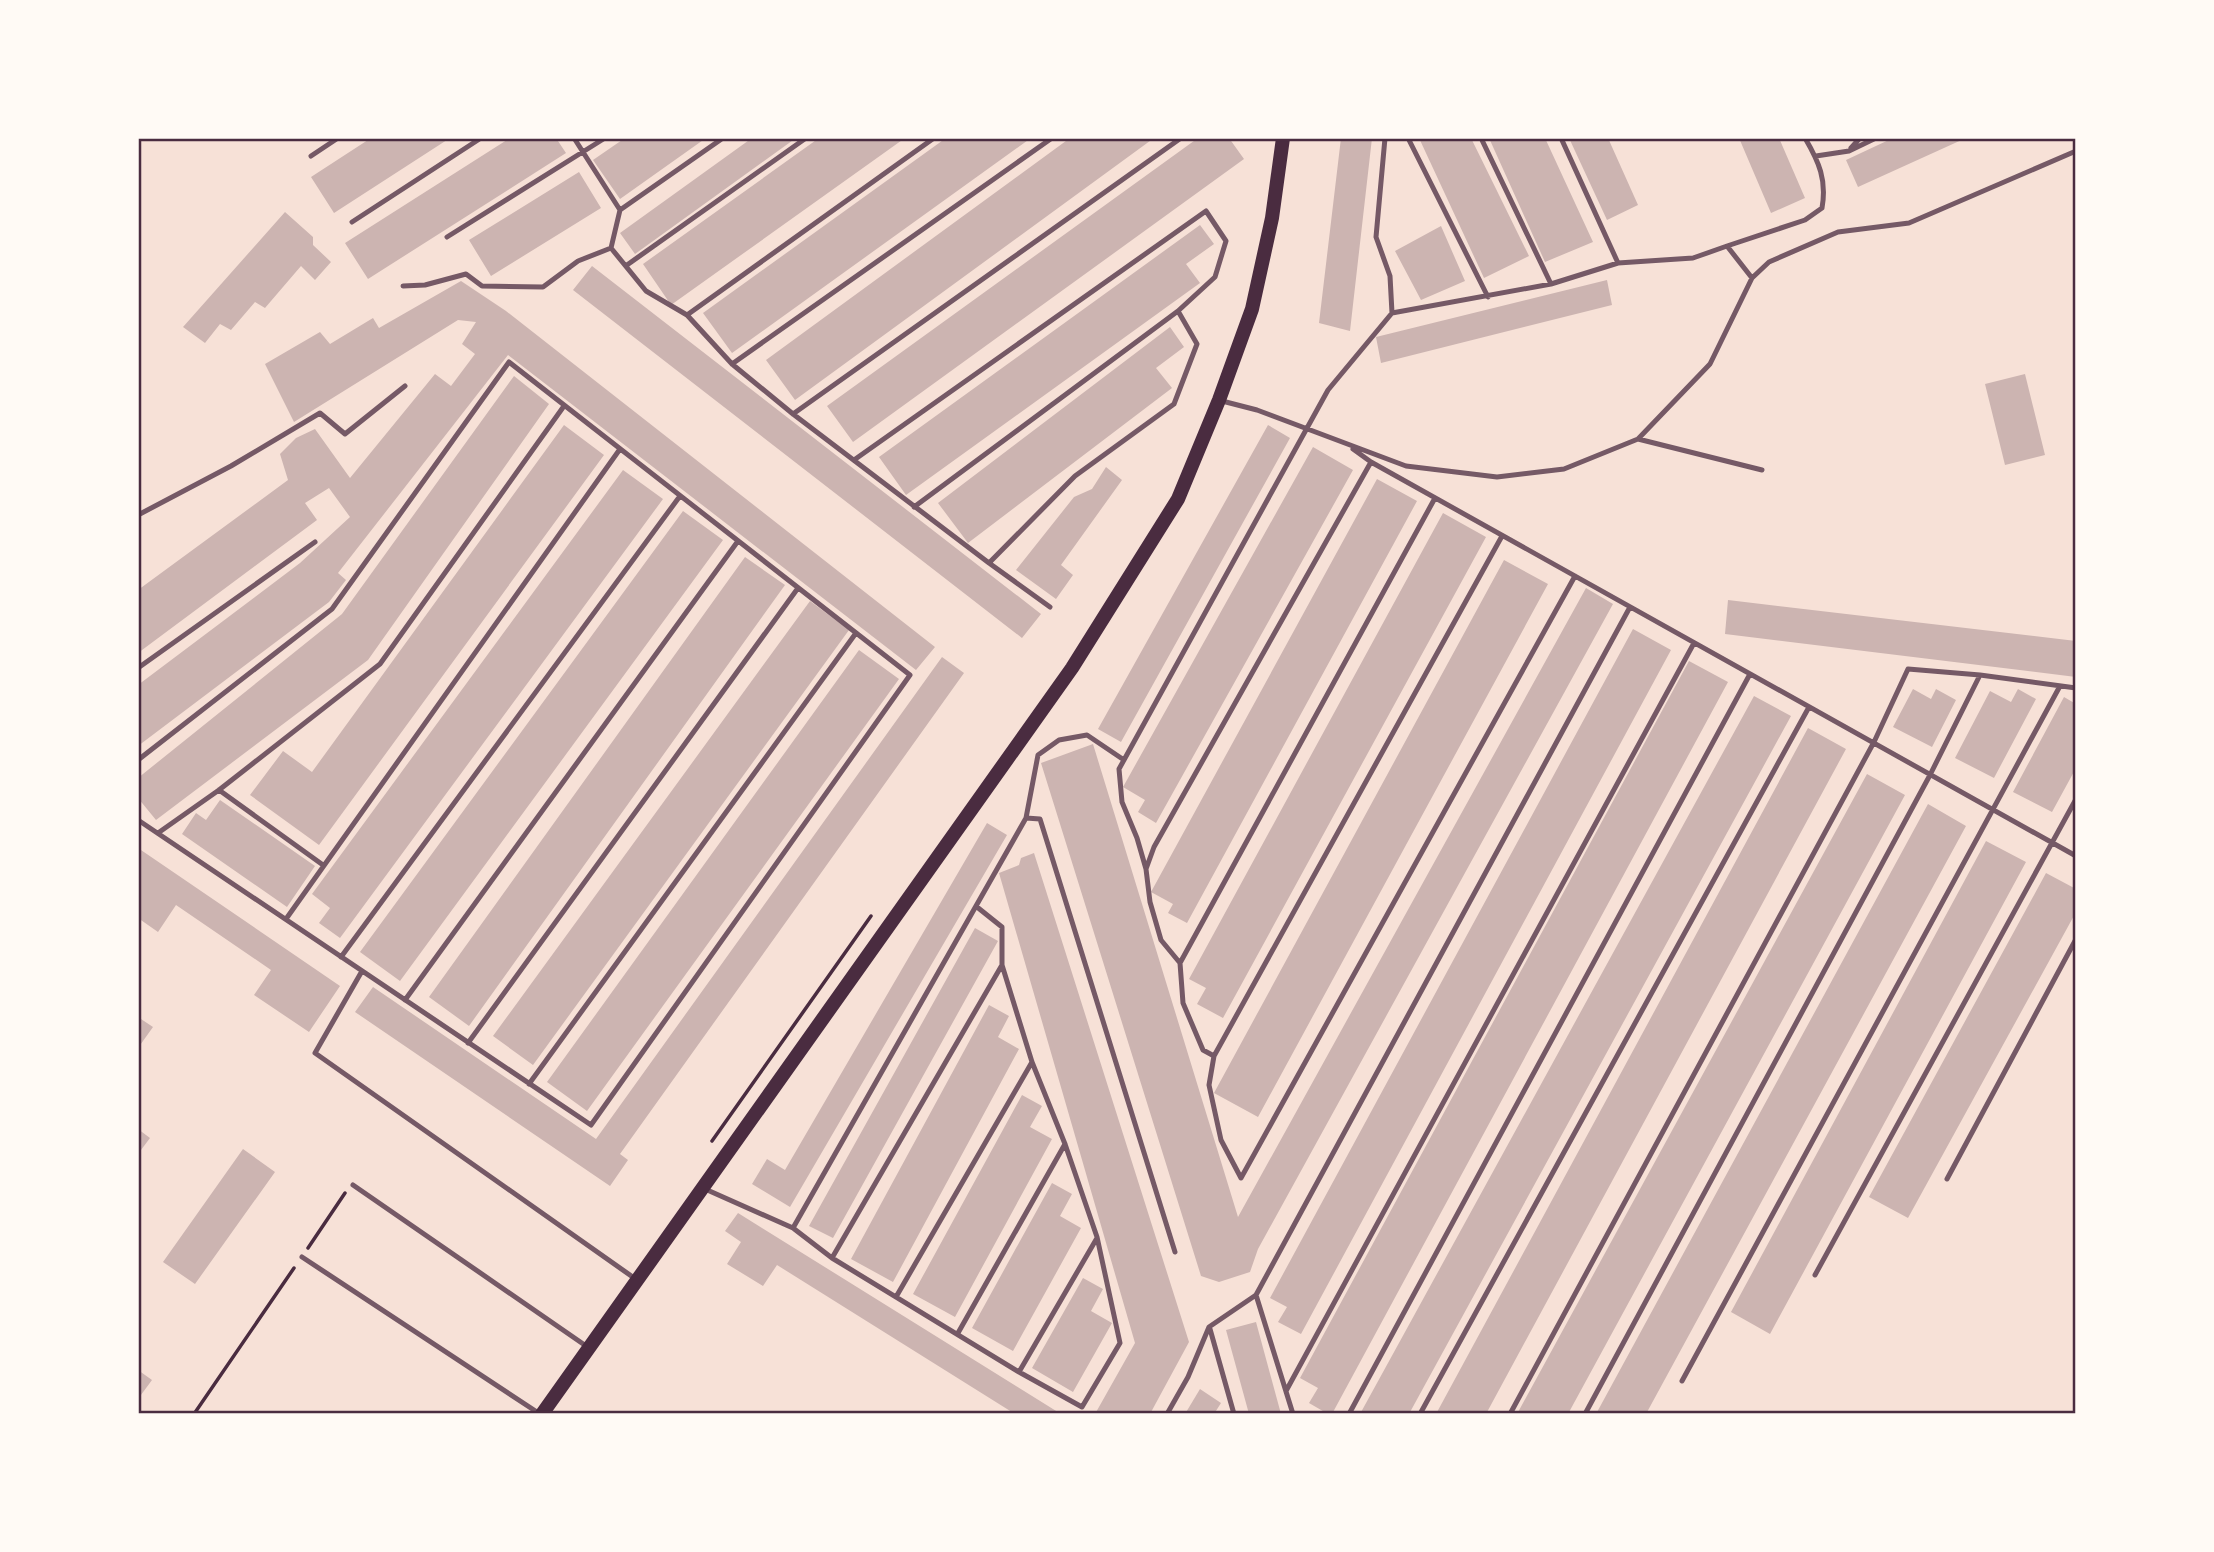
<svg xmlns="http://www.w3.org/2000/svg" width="2214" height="1552" viewBox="0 0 2214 1552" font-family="'Source Sans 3',sans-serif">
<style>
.building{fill:#ccb4b1}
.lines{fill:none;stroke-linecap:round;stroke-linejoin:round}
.path{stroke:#4a2c40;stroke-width:3.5}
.service{stroke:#755966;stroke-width:5}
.secondary{stroke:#4a2c40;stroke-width:14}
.neatline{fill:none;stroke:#4a2c40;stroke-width:2.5}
</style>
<rect width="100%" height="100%" fill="#f7e1d7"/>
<path class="building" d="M 371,138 L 450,138 L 334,213 L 311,177 Z
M 510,138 L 556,138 L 566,153 L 368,279 L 345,243 Z
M 625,138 L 706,138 L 620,199 L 593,160 Z
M 752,138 L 796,138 L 635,254 L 620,233 Z
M 819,138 L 905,138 L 671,305 L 643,264 Z
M 946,138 L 1031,138 L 732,353 L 703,313 Z
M 1070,138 L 1154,138 L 795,400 L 766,360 Z
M 1198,138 L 1229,138 L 1244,159 L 853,442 L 827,406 Z
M 1341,138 L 1372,138 L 1350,331 L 1319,323 Z
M 1419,138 L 1471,138 L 1529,256 L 1484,278 Z
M 1489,138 L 1545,138 L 1593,242 L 1545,262 Z
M 1569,138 L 1608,138 L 1638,205 L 1607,220 Z
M 1739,138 L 1779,138 L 1805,198 L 1771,213 Z
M 1893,138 L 1966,138 L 1858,187 L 1846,160 Z
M 579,172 L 601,208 L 491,276 L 469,240 Z
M 285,212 L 313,237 L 313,245 L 331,262 L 315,280 L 301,266 L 265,308 L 255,302 L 231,330 L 220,324 L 205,343 L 183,327 Z
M 1200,225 L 1214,244 L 1186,264 L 1200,283 L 906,495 L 879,457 Z
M 1441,226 L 1465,281 L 1421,300 L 1395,251 Z
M 592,266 L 1041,614 L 1022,638 L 573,290 Z
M 1607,280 L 1612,305 L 1381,363 L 1376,337 Z
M 461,281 L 506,311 L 935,647 L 916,670 L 508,355 L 338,573 L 346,580 L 329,602 L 138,746 L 138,685 L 300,563 L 350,517 L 329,488 L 305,503 L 317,520 L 138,653 L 138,590 L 288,480 L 280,454 L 296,438 L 315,429 L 350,478 L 435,374 L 451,386 L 475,354 L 462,344 L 476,322 L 458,320 L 294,422 L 265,364 L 320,332 L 330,344 L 373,318 L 379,328 Z
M 1170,327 L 1184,347 L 1156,368 L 1172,388 L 968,543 L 938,503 Z
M 2025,374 L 2045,455 L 2005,465 L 1985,384 Z
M 514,376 L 549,404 L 368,660 L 156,820 L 138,798 L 138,778 L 342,614 Z
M 564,425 L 604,455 L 319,845 L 250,795 L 283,751 L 312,772 Z
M 1268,425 L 1290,438 L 1121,742 L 1098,729 Z
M 1313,447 L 1353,470 L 1156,823 L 1138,812 L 1145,800 L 1123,787 Z
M 1106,467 L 1122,480 L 1061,565 L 1073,575 L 1056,599 L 1016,570 L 1074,497 L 1092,489 Z
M 623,470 L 663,499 L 340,938 L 319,923 L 330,908 L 312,894 Z
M 1377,479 L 1417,501 L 1187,923 L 1168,913 L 1173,904 L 1151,892 Z
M 683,511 L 723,540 L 400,981 L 360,952 Z
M 1443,513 L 1486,537 L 1223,1018 L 1197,1004 L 1206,988 L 1189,979 Z
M 745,557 L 785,585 L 469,1026 L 429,997 Z
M 1504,560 L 1548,584 L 1258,1117 L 1214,1093 Z
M 1586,588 L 1613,604 L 1258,1249 L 1250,1272 L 1219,1282 L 1201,1276 L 1041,763 L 1093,744 L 1238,1217 Z
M 1728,600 L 2076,641 L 2076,677 L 1725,634 Z
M 810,601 L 849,630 L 533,1065 L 493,1036 Z
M 1633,629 L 1671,650 L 1301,1334 L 1278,1322 L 1287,1307 L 1270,1298 Z
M 859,650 L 899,679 L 587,1111 L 547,1082 Z
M 942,657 L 964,673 L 620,1154 L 628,1160 L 610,1186 L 355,1012 L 373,987 L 596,1139 Z
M 1689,661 L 1728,682 L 1332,1414 L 1328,1414 L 1309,1403 L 1318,1388 L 1300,1378 Z
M 1913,689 L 1931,699 L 1936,689 L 1956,700 L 1932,747 L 1893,727 Z
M 2018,689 L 2036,699 L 1994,778 L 1955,758 L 1990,691 L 2011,702 Z
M 1754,696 L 1791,716 L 1409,1414 L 1360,1414 Z
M 2064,697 L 2076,704 L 2076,768 L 2052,812 L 2013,792 Z
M 1808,728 L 1846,749 L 1486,1414 L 1436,1414 Z
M 1867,774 L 1905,795 L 1568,1414 L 1517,1414 Z
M 220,800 L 315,866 L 287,907 L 182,834 L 196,813 L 206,820 Z
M 1928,804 L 1966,826 L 1646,1414 L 1596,1414 Z
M 987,823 L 1007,835 L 790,1207 L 752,1184 L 767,1159 L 785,1170 Z
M 1986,841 L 2026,862 L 1770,1334 L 1731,1312 Z
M 138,848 L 340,986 L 309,1032 L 254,995 L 271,970 L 176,905 L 158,932 L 138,918 Z
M 1034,853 L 1189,1342 L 1150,1414 L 1095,1414 L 1135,1343 L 999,873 L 1019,865 L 1021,858 Z
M 2046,873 L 2076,889 L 2076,912 L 1908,1218 L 1869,1197 Z
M 975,928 L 998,941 L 833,1238 L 809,1226 Z
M 989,1005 L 1009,1016 L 998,1037 L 1019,1049 L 893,1282 L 851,1259 Z
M 138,1017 L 153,1027 L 138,1048 Z
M 1022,1095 L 1042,1106 L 1030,1127 L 1052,1139 L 955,1317 L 913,1294 Z
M 138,1129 L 150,1138 L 138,1154 Z
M 243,1149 L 275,1172 L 195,1284 L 163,1262 Z
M 1052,1183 L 1072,1194 L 1060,1216 L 1081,1228 L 1013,1351 L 972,1328 Z
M 738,1213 L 1061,1414 L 1015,1414 L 777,1265 L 763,1286 L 727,1264 L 741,1242 L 725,1231 Z
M 1083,1278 L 1103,1289 L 1091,1311 L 1112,1323 L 1073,1392 L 1032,1368 Z
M 1256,1322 L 1281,1414 L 1249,1414 L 1226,1330 Z
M 138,1370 L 152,1380 L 138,1399 Z
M 1200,1389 L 1221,1403 L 1214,1414 L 1185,1414 Z"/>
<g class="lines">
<path class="path" d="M 712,1141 L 871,916
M 308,1248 L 345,1193
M 194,1414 L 294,1268"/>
<path class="service" d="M 574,138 L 620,210 L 611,248 L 646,291 L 687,315 L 732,364 L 793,414 L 989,563 L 1050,607
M 1385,138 L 1376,237 L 1390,276 L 1392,313
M 1408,138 L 1488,297
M 1481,138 L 1551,284
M 1561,138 L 1618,263
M 1851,148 L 1860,138
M 311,156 L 338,138
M 1816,156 L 1849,151 L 1876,138
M 620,210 L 723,138
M 352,222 L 481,138
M 447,237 L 605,138
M 627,265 L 806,138
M 1752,278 L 1727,246 L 1805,220 L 1822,208 C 1827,180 1819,162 1805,138
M 403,286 L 425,285 L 466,274 L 482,286 L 543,287 L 578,261 L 611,248
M 687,315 L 934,138
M 732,364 L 1052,138
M 1222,401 L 1257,410 L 1406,466 L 1497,477 L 1564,469 L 1638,439 L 1710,364 L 1752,278 L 1769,262 L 1838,232 L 1909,223 L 2076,151
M 793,414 L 1181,138
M 1638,439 L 1762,470
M 1353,449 L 1371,462 L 2076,856
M 854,460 L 1206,211 L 1226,241 L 1215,277 L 1178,311 L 1197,344 L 1174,404 L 1075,476 L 989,563
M 914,507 L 1178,311
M 138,515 L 231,466 L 320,413 L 345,434 L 405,386
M 138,668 L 315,542
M 138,760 L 332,609 L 509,362 L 910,675 L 591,1125 L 138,820
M 219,790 L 323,865
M 1026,818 L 1038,755 L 1059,740 L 1087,735 L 1124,760
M 158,833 L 219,790 L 380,664 L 564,406
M 1146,869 L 1137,838 L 1122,802 L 1119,769 L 1328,390 L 1392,313 L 1551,284 L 1618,263 L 1693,258 L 1727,246
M 286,919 L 620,449
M 341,957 L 680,496
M 1180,963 L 1161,940 L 1150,902 L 1146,869 L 1154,847 L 1371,462
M 362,971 L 315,1053 L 637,1280
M 405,1000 L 738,541
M 468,1043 L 798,588
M 1214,1056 L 1203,1050 L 1183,1003 L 1180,963 L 1435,498
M 529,1084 L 856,633
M 1241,1178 L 1221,1140 L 1209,1085 L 1214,1056 L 1502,536
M 1241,1178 L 1575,576
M 1947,1179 L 2076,939
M 353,1185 L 589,1348
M 705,1189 L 793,1228 L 832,1258 L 1019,1372 L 1082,1407 L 1120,1343 L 1097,1237 L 1065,1144 L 1032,1062 L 1002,965 L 1002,927 L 977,907
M 793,1228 L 1026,818 L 1040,819 L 1175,1252
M 302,1257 L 540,1414
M 832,1258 L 1002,965
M 1815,1275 L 2076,799
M 1256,1295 L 1293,1414
M 896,1297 L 1032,1062
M 1210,1329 L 1234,1414
M 958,1333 L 1065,1144
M 1019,1372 L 1097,1238
M 1682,1381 L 2060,686
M 1286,1391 L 1694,643
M 1167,1414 L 1188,1377 L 1209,1327 L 1256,1295 L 1630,607
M 1349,1414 L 1750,674
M 1420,1414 L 1809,707
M 1510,1414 L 1874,742 L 1908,669 L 1980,675 L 2076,688
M 1585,1414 L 1930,775 L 1980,675"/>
<path class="secondary" d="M 542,1414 L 1072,668 L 1178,499 L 1219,400 L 1252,309 L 1272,218 L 1283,138"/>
</g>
<rect width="2214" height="1552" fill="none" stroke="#fffaf5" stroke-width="280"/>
<rect x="140" y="140" width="1934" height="1272" class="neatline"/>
</svg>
